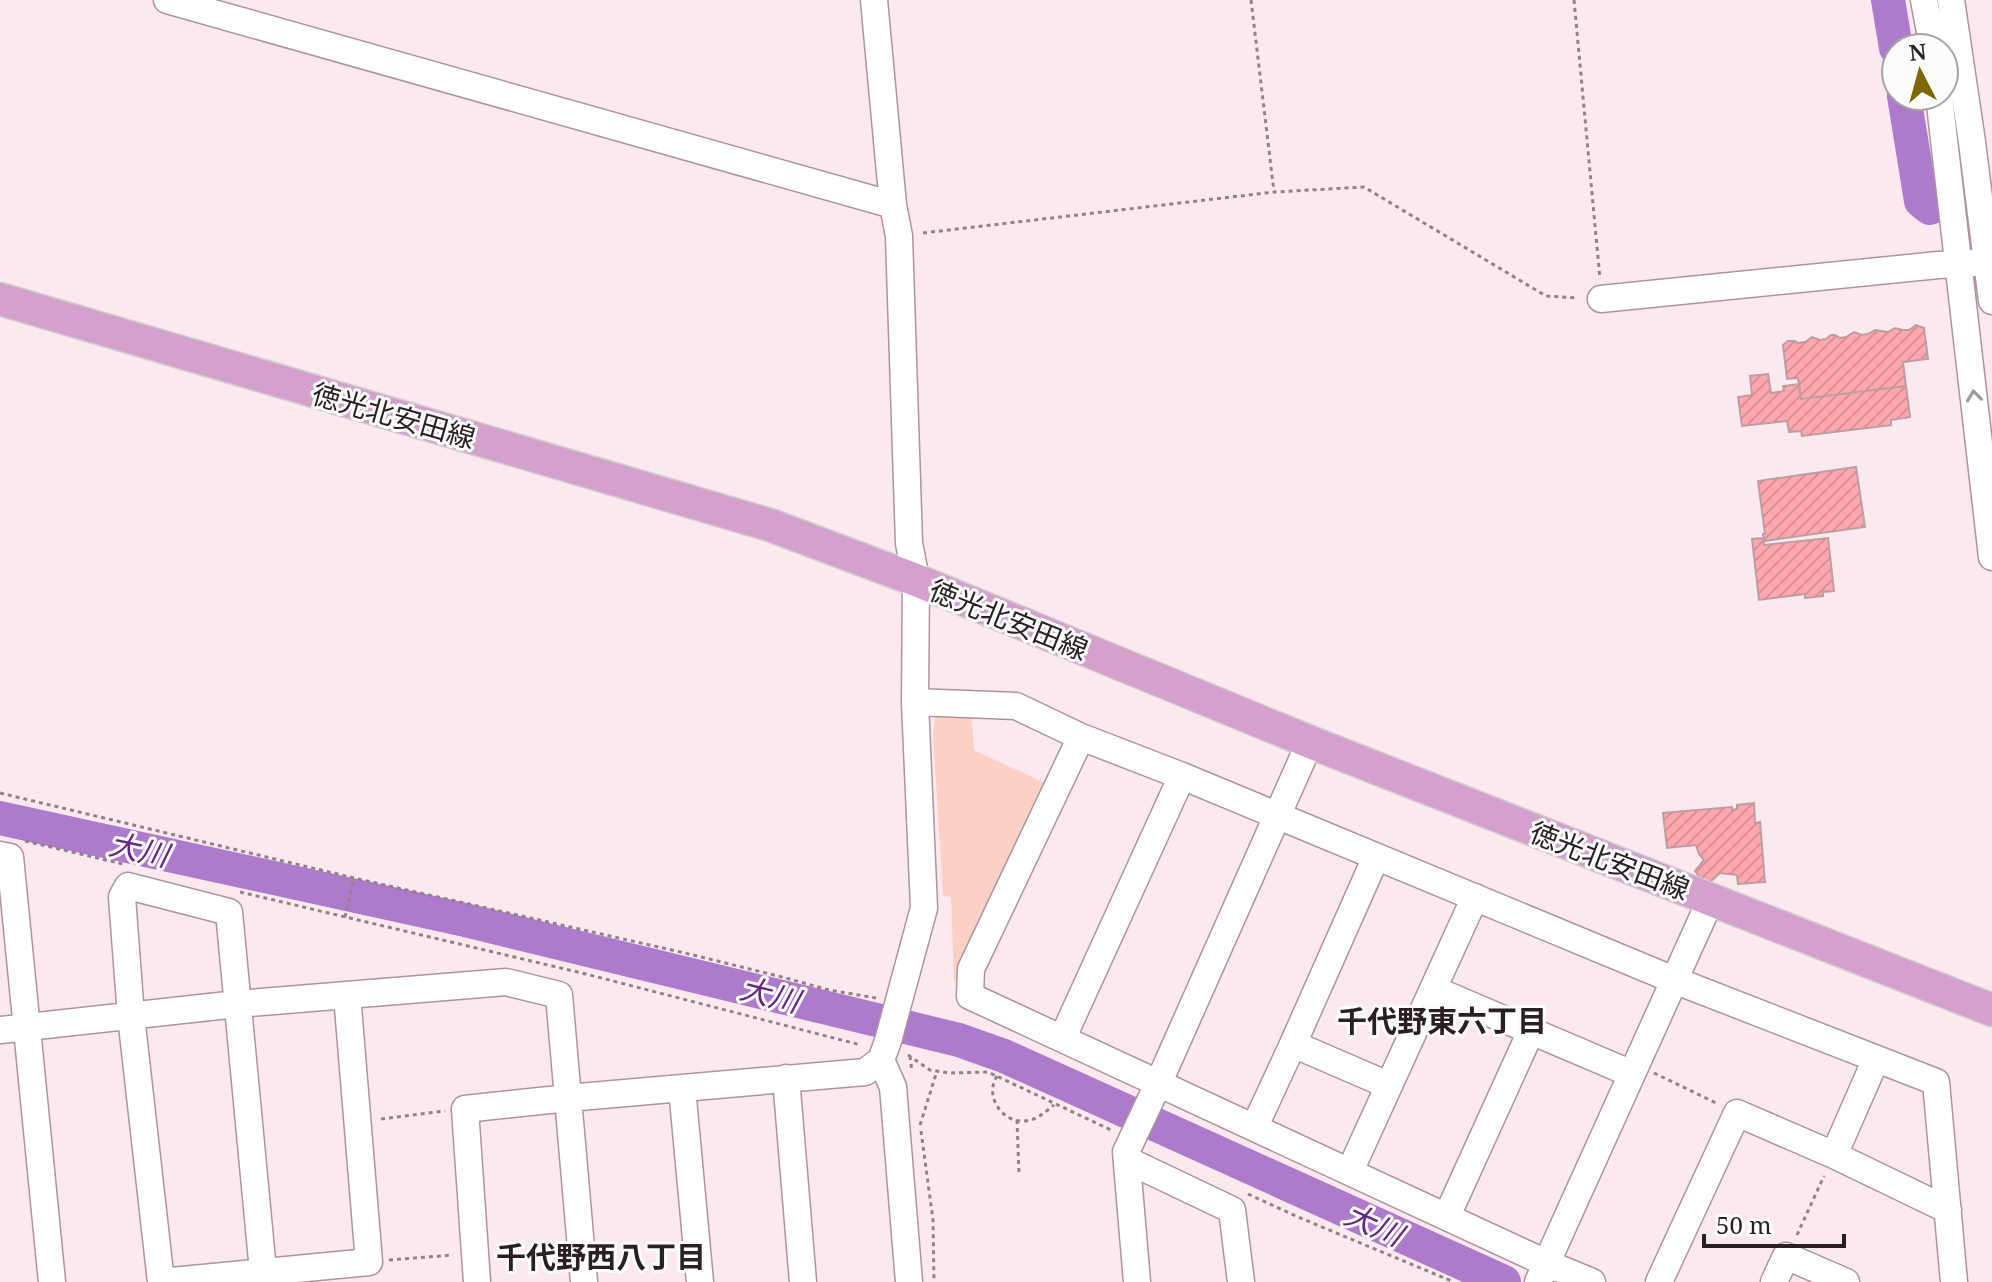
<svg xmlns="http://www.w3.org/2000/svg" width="1992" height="1282" viewBox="0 0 1992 1282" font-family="'Noto Serif','Noto Sans JP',serif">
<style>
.green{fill:#fbd1c6}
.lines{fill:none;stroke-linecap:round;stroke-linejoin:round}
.river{stroke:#ae7acb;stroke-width:34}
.building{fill:url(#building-hatch);stroke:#bd9ea0;stroke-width:2}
.minor-casing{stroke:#af939e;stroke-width:29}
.major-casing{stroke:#d0cecf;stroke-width:35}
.path{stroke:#918288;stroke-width:3;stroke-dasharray:4 4;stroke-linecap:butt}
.minor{stroke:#fff;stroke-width:26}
.major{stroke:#d4a1cd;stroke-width:32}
.oneway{stroke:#9f9a9c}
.labels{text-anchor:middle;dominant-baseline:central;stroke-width:6;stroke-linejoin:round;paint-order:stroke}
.street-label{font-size:28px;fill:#2a1f23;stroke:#fcfcfc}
.water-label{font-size:30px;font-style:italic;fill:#662484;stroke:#fcfcfc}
.neighbourhood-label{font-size:30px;font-weight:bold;fill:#2a1f23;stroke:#fcfcfc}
</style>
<defs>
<pattern id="building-hatch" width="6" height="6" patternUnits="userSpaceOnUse" patternTransform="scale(2)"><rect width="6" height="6" fill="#fea7af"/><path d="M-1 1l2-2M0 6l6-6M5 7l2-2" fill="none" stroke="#da8f96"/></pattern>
</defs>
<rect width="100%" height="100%" fill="#fce9f0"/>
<path class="green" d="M 936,708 L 971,709 L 974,750 L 1047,784 L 960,984 L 954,981 L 951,897 L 943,896 L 933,734 Z"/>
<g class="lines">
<path class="river" d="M 1888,0 L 1896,48
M 1904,96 L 1921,201 L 1930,208
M 0,818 L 465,920 L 959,1040 L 1004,1056 L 1504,1282"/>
</g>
<path class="building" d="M 1916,325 L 1924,328 L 1928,359 L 1903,362 L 1906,386 L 1801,399 L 1798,378 L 1787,379 L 1783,345 L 1788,341 L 1795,341 L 1798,343 L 1805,342 L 1812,337 L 1820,340 L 1826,339 L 1831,335 L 1835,335 L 1840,338 L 1846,337 L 1854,332 L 1862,335 L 1868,334 L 1875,330 L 1888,332 L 1895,328 L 1903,330 L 1909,330 Z
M 1768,374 L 1771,393 L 1784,391 L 1783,386 L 1799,384 L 1801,399 L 1906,386 L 1910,417 L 1891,420 L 1891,425 L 1802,436 L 1801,431 L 1789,432 L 1787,421 L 1742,426 L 1738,397 L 1752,395 L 1750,376 Z
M 1856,467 L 1865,527 L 1764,541 L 1763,534 L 1765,534 L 1758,481 Z
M 1763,538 L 1764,545 L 1828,538 L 1834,591 L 1823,592 L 1823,596 L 1805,598 L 1805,594 L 1759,600 L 1752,539 Z
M 1754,803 L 1755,823 L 1760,822 L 1765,882 L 1738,884 L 1737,875 L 1720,873 L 1709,883 L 1701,879 L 1695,871 L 1704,860 L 1699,854 L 1696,845 L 1667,848 L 1663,813 L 1732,807 L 1732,810 L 1737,809 L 1737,805 Z"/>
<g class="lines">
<g class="minor-casing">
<path id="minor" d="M 167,0 L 893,205
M 1924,0 L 1933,48
M 1951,0 L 1972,142 L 1992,301
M 1939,96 L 1992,557
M 1601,299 L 1938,265 L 1988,262
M 915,702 L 1016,706 L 1081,737 L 1182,776 L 1674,980 L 1936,1082 L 1954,1282
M 1081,737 L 971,969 L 970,996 L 1546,1263 L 1592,1282
M 0,855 L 10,857 L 52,1282
M 1376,857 L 1293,1044 L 1388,1085
M 1433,989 L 1632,1074
M 0,1030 L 237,1004 L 506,982 L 559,995 L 584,1282
M 1063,1037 L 1182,776
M 881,1060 L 893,1087 L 909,1282
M 786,1078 L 803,1282
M 682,1088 L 700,1282
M 1255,1126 L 1293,1044
M 1834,1155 L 1876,1059
M 1127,1160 L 1232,1210 L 1241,1282
M 1350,1171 L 1475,897
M 1447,1216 L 1531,1031
M 263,1271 L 229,912 L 128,886 L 122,897 L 131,1016 L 161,1282 L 369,1262 L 347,995
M 477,1282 L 465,1109 L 568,1098 L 865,1072 L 881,1060 L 888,1041 L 924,908 L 915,702 L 916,580 L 909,543 L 899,236 L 893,205 L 874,0
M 1137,1282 L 1126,1152 L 1159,1082 L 1310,742
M 1538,1282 L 1711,899
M 1659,1282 L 1737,1113 L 1834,1155 L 1948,1210
M 1774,1282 L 1786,1256 L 1846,1282"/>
</g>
<g class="major-casing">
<path id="major" d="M 0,299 L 770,525 L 916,580 L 1310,742 L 1992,1010"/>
</g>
<path class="path" d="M 1251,0 L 1274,192
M 1574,0 L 1600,279
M 923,233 L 1274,192 L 1364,187 L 1546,296 L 1578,298
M 0,793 L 354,878 L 685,953 L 786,978 L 829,990 L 876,998
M 25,841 L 123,864
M 240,892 L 586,974 L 861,1045
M 345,917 L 354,878
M 908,1055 L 930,1070 L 949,1073 L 988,1072 L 1111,1130
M 910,1056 L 912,1072
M 1654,1073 L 1716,1103
M 997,1076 C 984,1096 1002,1123 1025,1121 C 1037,1120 1045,1112 1054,1105
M 381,1119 L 445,1111
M 1017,1120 L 1019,1174
M 920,1125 L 937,1071
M 921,1131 L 933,1220 L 934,1282
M 1248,1194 L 1298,1217 L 1454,1282
M 1797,1235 L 1824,1176
M 389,1260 L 453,1255"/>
<use href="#minor" class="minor"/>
<use href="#major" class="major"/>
</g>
<defs><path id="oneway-chevron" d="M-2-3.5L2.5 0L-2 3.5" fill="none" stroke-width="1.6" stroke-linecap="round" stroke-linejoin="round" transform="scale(2)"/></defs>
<use class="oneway" href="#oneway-chevron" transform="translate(1974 396) rotate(-97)"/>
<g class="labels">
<g class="street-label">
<text transform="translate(394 415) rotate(16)">徳光北安田線</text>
<text transform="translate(1009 619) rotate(22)">徳光北安田線</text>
<text transform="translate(1610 860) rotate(21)">徳光北安田線</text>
</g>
<g class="water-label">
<text transform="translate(139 849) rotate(12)">大川</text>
<text transform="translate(770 994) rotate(14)">大川</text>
<text transform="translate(1374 1224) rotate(24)">大川</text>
</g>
<g class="neighbourhood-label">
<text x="1442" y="1020">千代野東六丁目</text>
<text x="601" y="1256">千代野西八丁目</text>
</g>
</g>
<g transform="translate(1920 72) rotate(354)"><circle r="38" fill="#fcfcfc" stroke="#a8a4a5" stroke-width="2"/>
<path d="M0-6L14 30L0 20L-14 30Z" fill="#7d6800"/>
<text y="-12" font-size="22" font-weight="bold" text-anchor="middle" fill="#2a1f23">N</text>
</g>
<path d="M1704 1234v12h140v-12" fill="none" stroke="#2a1f23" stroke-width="4"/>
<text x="1716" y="1234" font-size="24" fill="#2a1f23" stroke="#fcfcfc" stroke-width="6" paint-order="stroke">50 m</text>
</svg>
